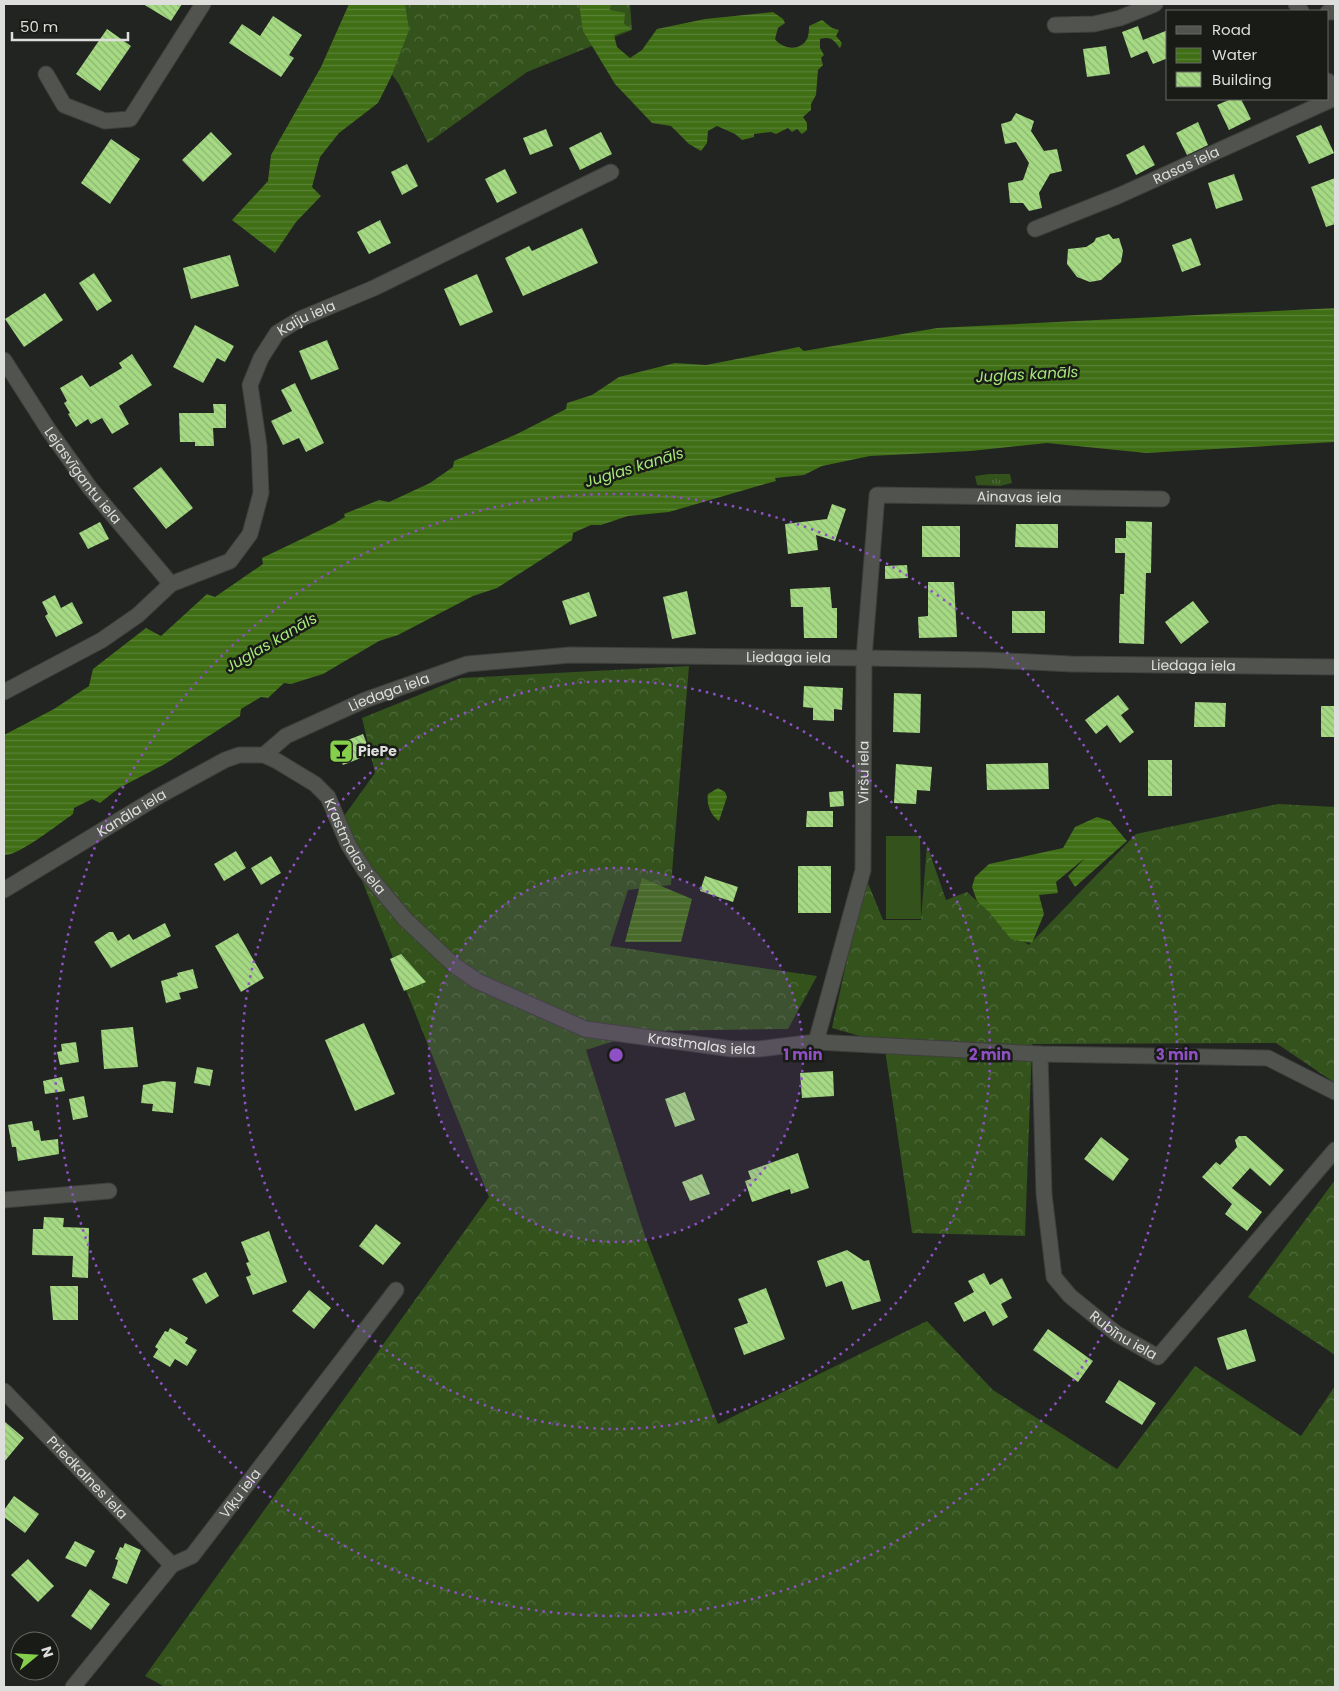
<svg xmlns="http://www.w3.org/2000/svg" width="1339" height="1691" viewBox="0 0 1339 1691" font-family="Poppins,sans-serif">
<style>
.grass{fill:url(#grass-tufts)}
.forest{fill:url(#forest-crowns)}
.pitch{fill:#33521c}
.water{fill:url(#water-rules)}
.building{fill:url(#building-back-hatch)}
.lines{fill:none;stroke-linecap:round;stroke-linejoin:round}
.minor-casing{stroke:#3e3f3d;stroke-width:17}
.tertiary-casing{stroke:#3e3f3d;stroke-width:17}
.minor{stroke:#51534f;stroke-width:15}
.tertiary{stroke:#51534f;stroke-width:15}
.ring{fill:none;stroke:#8f50c5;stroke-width:2.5;stroke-dasharray:2.5 5}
.labels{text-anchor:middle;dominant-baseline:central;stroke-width:5;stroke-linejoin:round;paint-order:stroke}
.street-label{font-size:14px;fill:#dedfdd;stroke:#191b17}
.poi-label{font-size:14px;font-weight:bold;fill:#dedfdd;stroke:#191b17;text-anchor:start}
.water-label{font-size:15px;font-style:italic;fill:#a5e779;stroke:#191b17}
.centre{fill:#8f50c5;stroke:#191b17;stroke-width:2.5}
.ring-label{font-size:15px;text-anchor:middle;font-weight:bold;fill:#8f50c5;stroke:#191b17;stroke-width:5;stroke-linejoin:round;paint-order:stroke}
</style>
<defs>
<pattern id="grass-tufts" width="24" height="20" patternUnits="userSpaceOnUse" patternTransform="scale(1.25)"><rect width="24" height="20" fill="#33521c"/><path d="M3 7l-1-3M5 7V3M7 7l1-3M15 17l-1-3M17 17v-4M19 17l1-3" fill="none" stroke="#506a3d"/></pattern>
<pattern id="forest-crowns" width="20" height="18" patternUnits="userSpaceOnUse" patternTransform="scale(1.25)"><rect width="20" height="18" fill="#33521c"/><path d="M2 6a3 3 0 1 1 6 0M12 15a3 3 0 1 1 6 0" fill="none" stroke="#506a3d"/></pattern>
<pattern id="water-rules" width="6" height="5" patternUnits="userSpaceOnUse" patternTransform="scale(1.25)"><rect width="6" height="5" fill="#3f6e15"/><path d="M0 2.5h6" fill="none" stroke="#5a8237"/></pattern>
<pattern id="building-back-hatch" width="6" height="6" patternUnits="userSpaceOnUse" patternTransform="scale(1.25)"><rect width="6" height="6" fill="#a5da83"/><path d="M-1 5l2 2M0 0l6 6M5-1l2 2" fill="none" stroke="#8cb473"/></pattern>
</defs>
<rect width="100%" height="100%" fill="#222421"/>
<path class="grass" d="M 989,474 L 1010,474 L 1012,483 L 1000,486 L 977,485 L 975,476 Z"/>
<path class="forest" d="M 361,4 L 630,4 L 632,30 L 527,72 L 428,143 L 399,84 L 357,27 Z
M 689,666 L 671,885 L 628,890 L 610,946 L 817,976 L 788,1029 L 646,1031 L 586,1050 L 645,1236 L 718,1424 L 927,1321 L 993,1390 L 1117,1469 L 1195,1366 L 1301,1436 L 1335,1386 L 1335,1687 L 165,1687 L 145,1676 L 489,1197 L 339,823 L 375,773 L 362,718 L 461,678 Z
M 1278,804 L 1335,807 L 1335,1083 L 1276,1043 L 1032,1044 L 1025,1236 L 912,1233 L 884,1043 L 832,1028 L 854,928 L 868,883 L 883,920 L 921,920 L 927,845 L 946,900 L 967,892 L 1016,936 L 1029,945 L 1136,834 Z
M 1335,1180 L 1335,1355 L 1248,1297 Z"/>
<path class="pitch" d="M 886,836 L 920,836 L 921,919 L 886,919 Z"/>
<path class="water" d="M 349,4 L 405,4 L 409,30 L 391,77 L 378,103 L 339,133 L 320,157 L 312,187 L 321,196 L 296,222 L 275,253 L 232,220 L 268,181 L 271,155 L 321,67 Z
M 579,4 L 609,4 L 610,10 L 625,13 L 624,24 L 632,29 L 614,35 L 617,47 L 630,58 L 642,50 L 657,29 L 705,19 L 773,12 L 783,19 L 785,23 L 778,28 L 775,39 C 782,49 800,52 807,39 C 809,35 809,29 809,26 L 822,20 L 832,28 L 839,30 L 836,36 L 842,43 L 840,48 C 833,40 832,36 820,39 L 820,48 L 824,55 L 821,58 L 823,65 L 818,70 L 816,95 L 811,104 L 811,110 L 803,117 L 807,123 L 807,130 L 802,134 L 797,129 L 792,132 L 788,128 L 776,134 L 771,132 L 754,134 L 754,137 L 742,140 L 735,134 L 717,126 L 708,131 L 707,143 L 701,151 L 689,144 L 671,126 L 652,123 L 615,84 L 583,31 Z
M 1335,308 L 1335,442 L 1146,453 L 1047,443 L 971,451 L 870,456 L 822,466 L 804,475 L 775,478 L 776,481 L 765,484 L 669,512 L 628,516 L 601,525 L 591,525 L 573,533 L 572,540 L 497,588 L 473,596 L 398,635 L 379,641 L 323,674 L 291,684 L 284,683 L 268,698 L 261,697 L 241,709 L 240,716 L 165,764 L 119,788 L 100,803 L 92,799 L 74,808 L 73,814 C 60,823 17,857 4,855 L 4,735 L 54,709 L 89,686 L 93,669 L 146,628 L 161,636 L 207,594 L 215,597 L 263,564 L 262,558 L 335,523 L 345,517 L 344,514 L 379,500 L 389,502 L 430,483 L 453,467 L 454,461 L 517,434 L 566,409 L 567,403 L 592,395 L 619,377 L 675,363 L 706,365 L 799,347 L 804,351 L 937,328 Z
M 718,788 L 725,792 L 727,797 L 719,821 C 711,816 706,804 708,794 Z
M 1097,817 L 1110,821 L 1127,841 L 1075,887 L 1068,876 L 1085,858 L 1056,882 L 1058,893 L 1039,895 L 1044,914 L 1032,943 L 1011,939 L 989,912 L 977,901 L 972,887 L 975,877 L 989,864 L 1063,848 L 1075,827 Z
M 642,878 L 692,899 L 681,942 L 625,942 Z"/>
<path class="building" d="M 143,4 L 182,4 L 171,21 Z
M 273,16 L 302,35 L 289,55 L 294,58 L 281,77 L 229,43 L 242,24 L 260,36 Z
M 1138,26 L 1143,40 L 1168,30 L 1168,58 L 1153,64 L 1147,51 L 1131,58 L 1122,32 Z
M 107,29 L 131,46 L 100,91 L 76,74 Z
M 1106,46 L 1110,74 L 1087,77 L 1083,49 Z
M 1231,99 L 1241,99 L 1251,119 L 1229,130 L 1217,105 Z
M 1016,113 L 1034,121 L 1031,131 L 1044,151 L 1057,149 L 1062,171 L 1050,174 L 1039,193 L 1042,208 L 1029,211 L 1023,203 L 1010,203 L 1008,183 L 1023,180 L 1029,163 L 1016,142 L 1005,144 L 1001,124 L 1011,121 Z
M 1198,122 L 1208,145 L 1187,155 L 1176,133 Z
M 1321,125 L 1334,153 L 1309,164 L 1296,136 Z
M 546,129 L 553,146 L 530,155 L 523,138 Z
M 211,132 L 232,154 L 203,182 L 182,160 Z
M 601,132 L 612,154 L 580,170 L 569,148 Z
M 111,139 L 140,159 L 110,204 L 81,183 Z
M 1144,145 L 1155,165 L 1136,175 L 1126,155 Z
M 407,164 L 418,186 L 402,195 L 391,172 Z
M 505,169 L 517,193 L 497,203 L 485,179 Z
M 1234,174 L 1243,200 L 1216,209 L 1208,183 Z
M 1335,178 L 1335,224 L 1326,227 L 1311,187 Z
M 380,220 L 391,243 L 369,254 L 357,232 Z
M 582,228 L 598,263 L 523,296 L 505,258 L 529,246 L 532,251 Z
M 1109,234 L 1113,239 L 1119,238 L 1123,251 L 1121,262 L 1101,280 L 1090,282 L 1077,277 L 1067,264 L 1068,249 L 1086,247 L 1094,242 L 1096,238 Z
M 1191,238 L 1201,265 L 1182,272 L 1172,245 Z
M 230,255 L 239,286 L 191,299 L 183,268 Z
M 94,273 L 112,301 L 97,311 L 79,283 Z
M 477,274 L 493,312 L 460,326 L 444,289 Z
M 45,293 L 63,320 L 24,347 L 5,319 Z
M 195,325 L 234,346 L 225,362 L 217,358 L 203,383 L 173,367 Z
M 327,340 L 339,369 L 311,380 L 299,351 Z
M 132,354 L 152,385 L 119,406 L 129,424 L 112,434 L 102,418 L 91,424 L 88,419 L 76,427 L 68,414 L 70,413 L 64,403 L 67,401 L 60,388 L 82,375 L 90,387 L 122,368 L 119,363 Z
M 295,383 L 324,443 L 306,452 L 299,438 L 283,445 L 271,421 L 292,411 L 281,390 Z
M 213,404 L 226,404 L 226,428 L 213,428 L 214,446 L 195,446 L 195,442 L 180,442 L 179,413 L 214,413 Z
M 161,467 L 193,508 L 166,529 L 133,488 Z
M 832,504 L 846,509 L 835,541 L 816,535 L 818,550 L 788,554 L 785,524 L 827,519 Z
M 1126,521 L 1152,522 L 1151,573 L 1146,573 L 1144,644 L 1119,643 L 1120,594 L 1124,594 L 1125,553 L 1115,553 L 1115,538 L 1126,538 Z
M 100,522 L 109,539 L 88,549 L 79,533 Z
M 1016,524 L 1058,524 L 1058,548 L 1015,547 Z
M 922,526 L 960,526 L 960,557 L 922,557 Z
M 907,565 L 908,578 L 885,579 L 885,566 Z
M 928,582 L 954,582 L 957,637 L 919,638 L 918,617 L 928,616 Z
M 830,587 L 832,608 L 837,608 L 837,638 L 804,638 L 803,607 L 791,607 L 790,589 Z
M 687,591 L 696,634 L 672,639 L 663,597 Z
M 589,592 L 597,616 L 570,625 L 562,601 Z
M 55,595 L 61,608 L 72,602 L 83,623 L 56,637 L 45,616 L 48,614 L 42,602 Z
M 1193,601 L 1209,622 L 1181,644 L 1165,622 Z
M 1012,611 L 1045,611 L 1045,633 L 1012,633 Z
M 804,686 L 843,688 L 842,710 L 834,709 L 834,721 L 813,720 L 813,708 L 803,707 Z
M 894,693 L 921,694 L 920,733 L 893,732 Z
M 1118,695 L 1129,709 L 1121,715 L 1134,732 L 1120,743 L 1107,725 L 1096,734 L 1085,720 Z
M 1195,702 L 1226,703 L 1225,727 L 1194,727 Z
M 1321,706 L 1335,706 L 1335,737 L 1321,737 Z
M 363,734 L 371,754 L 343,765 L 335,745 Z
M 1148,760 L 1172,760 L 1172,796 L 1148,796 Z
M 1048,763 L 1049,789 L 987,790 L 986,764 Z
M 896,764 L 932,767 L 930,791 L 917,790 L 916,804 L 894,803 Z
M 843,791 L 844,806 L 830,807 L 829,792 Z
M 807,811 L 833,811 L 833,827 L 806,827 Z
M 236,851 L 246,868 L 224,881 L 214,864 Z
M 271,856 L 281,873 L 261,885 L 251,868 Z
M 798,866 L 831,866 L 831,913 L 798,913 Z
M 705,876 L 738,887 L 733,902 L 700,891 Z
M 165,923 L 171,936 L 111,968 L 94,942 L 109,932 L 113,932 L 118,941 L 129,934 L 133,940 Z
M 238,933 L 264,978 L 241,992 L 215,946 Z
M 401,954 L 426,982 L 404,991 L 390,959 Z
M 193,969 L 198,988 L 179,993 L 181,999 L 166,1003 L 161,981 L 178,976 L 177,973 Z
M 364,1023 L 395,1094 L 355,1111 L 325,1040 Z
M 133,1027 L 138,1067 L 104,1069 L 101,1030 Z
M 76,1042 L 79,1062 L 60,1065 L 57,1052 L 62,1051 L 61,1044 Z
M 197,1067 L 213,1070 L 210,1086 L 194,1083 Z
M 833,1071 L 834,1096 L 802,1098 L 800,1073 Z
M 62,1077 L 65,1091 L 45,1094 L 43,1081 Z
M 163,1081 L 176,1082 L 173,1113 L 152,1111 L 153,1104 L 141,1103 L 143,1085 Z
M 685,1092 L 695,1120 L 675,1127 L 665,1099 Z
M 84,1096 L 88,1117 L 73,1120 L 69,1099 Z
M 32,1121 L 34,1131 L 39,1130 L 41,1141 L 58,1139 L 59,1154 L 18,1161 L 16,1147 L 12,1147 L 8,1125 Z
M 1239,1136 L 1246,1136 L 1284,1170 L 1270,1186 L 1250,1168 L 1232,1188 L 1262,1212 L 1247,1231 L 1225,1214 L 1232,1204 L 1202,1177 L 1216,1162 L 1220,1165 L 1237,1147 L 1235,1140 Z
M 1101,1137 L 1129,1159 L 1113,1181 L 1084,1159 Z
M 798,1153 L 809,1188 L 791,1194 L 790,1189 L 752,1202 L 745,1181 L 751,1179 L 748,1171 Z
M 702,1174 L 710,1194 L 690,1201 L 682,1182 Z
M 44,1217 L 64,1218 L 63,1227 L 89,1228 L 88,1278 L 72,1277 L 73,1256 L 32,1255 L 33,1229 L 43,1229 Z
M 376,1224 L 401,1243 L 383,1265 L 359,1246 Z
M 269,1231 L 287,1282 L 253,1295 L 246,1277 L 251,1275 L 246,1263 L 249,1262 L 241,1242 Z
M 847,1250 L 864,1261 L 869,1260 L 881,1301 L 852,1310 L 842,1281 L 826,1287 L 817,1261 Z
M 206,1272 L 219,1296 L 206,1304 L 192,1279 Z
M 984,1273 L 990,1285 L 1002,1278 L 1012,1298 L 1001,1304 L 1008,1317 L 993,1326 L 985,1311 L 964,1322 L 954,1303 L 974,1292 L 968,1281 Z
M 50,1286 L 78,1286 L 78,1320 L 53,1320 Z
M 766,1288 L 785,1339 L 744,1355 L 734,1328 L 748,1323 L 738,1299 Z
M 309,1290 L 331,1308 L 314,1329 L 292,1311 Z
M 170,1328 L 188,1338 L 185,1343 L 197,1350 L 187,1366 L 175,1359 L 170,1367 L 153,1357 L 158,1349 L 155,1347 L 165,1331 L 168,1332 Z
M 1048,1329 L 1093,1361 L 1078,1382 L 1033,1350 Z
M 1246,1329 L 1256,1361 L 1227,1370 L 1217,1338 Z
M 1119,1380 L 1156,1403 L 1142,1425 L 1105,1402 Z
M 4,1421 L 24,1438 L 4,1462 Z
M 14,1496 L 39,1514 L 25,1533 L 4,1517 L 4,1510 Z
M 75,1541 L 95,1551 L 86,1567 L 65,1558 Z
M 125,1543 L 141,1550 L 127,1584 L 112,1578 L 117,1564 L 118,1560 L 115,1559 L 120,1547 L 123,1548 Z
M 28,1559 L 54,1586 L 38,1602 L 11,1575 Z
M 90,1589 L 110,1604 L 91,1630 L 71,1616 Z"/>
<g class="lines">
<g class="minor-casing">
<g id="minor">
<path d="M 1296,4 L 1301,11"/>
<path d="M 1328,12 L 1335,12"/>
<path d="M 1055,25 L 1094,24 L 1120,18 L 1155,4"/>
<path d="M 46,74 L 64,105 L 105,121 L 130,119 L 203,4"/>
<path d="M 1328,81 L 1335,99"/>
<path id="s1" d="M 1035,229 L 1118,196 L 1335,98"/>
<path id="s2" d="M 4,360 L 48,429 L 90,488 L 171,584"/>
<path id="s3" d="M 4,692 L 102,640 L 138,615 L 171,584 L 230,561 L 250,534 L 261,493 L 259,446 L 250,385 L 261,358 L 277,333 L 300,319 L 374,288 L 611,172"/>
<path id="s4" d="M 264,755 L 286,736 L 365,700 L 467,664 L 570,655 L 864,658 L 988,660 L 1071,664 L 1335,667"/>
<path id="s5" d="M 816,1042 L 863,870 L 864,658 L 877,495 L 1162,499"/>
<path id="s6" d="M 1040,1054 L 1044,1194 L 1054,1277 L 1070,1296 L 1117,1334 L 1158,1357 L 1335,1150"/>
<path d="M 4,1200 L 109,1191"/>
<path id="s7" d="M 4,1391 L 172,1565"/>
<path id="s8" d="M 73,1687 L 172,1565 L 192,1556 L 396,1290"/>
</g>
</g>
<g class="tertiary-casing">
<g id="tertiary">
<path id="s9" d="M 4,890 L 159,796 L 225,760 L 239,755 L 264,755 L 277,761 L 315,784 L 328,797 L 348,844 L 365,871 L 405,919 L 454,965 L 477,981 L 585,1029 L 732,1049 L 759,1049 L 816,1042 L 1040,1054 L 1268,1058 L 1335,1092"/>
</g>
</g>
<use href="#minor" class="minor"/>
<use href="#tertiary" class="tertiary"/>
</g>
<circle cx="616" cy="1055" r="187" fill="#8f50c5" fill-opacity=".12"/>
<g class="ring">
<circle cx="616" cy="1055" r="187"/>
<circle cx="616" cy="1055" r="374"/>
<circle cx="616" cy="1055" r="561"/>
</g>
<defs>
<g id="bar-square" transform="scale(1.25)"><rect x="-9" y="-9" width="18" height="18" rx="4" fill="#85cf4c" stroke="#191b17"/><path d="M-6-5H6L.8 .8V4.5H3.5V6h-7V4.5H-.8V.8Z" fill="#111"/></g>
</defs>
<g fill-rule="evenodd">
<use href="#bar-square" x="341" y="751"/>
</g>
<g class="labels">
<g class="street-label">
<text stroke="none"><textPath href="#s1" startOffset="164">Rasas iela</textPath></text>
<text stroke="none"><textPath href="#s3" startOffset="540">Kaiju iela</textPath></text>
<text stroke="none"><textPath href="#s2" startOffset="140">Lejasvīgantu iela</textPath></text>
<text stroke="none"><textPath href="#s5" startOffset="696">Ainavas iela</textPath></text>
<text stroke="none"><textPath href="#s4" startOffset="546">Liedaga iela</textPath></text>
<text stroke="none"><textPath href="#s4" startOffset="951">Liedaga iela</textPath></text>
<text stroke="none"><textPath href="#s4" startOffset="141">Liedaga iela</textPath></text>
<text stroke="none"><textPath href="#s5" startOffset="276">Viršu iela</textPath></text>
<text stroke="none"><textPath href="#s9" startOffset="149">Kanāla iela</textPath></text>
<text stroke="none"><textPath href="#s9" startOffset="430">Krastmalas iela</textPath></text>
<text stroke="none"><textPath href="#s9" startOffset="850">Krastmalas iela</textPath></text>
<text stroke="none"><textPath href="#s6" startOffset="315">Rubīnu iela</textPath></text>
<text stroke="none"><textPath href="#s7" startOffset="120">Priedkalnes iela</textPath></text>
<text stroke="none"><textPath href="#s8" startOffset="258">Vīķu iela</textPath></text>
</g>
<g class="poi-label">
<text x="358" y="751">PiePe</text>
</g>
<g class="water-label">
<text transform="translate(1027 374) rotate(-3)">Juglas kanāls</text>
<text transform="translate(634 467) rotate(-17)">Juglas kanāls</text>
<text transform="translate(271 642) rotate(-30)">Juglas kanāls</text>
</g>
</g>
<circle cx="616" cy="1055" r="8" class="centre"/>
<g class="ring-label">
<text x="803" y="1060">1 min</text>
<text x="990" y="1060">2 min</text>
<text x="1177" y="1060">3 min</text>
</g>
<rect width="1339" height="1691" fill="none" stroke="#dedfdd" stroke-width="10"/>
<rect x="1166" y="10" width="162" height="90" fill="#191b17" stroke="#686966"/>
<rect x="1176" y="26" width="25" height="8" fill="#51534f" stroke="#686966"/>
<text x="1212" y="35" font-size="15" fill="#dedfdd">Road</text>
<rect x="1176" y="48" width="25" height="15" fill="url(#water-rules)" stroke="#686966"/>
<text x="1212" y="60" font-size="15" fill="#dedfdd">Water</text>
<rect x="1176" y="72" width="25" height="15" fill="url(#building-back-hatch)" stroke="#686966"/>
<text x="1212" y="85" font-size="15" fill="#dedfdd">Building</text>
<g transform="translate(35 1656) rotate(72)"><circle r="24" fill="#191b17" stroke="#686966"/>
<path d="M0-4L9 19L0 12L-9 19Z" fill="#85cf4c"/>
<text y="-8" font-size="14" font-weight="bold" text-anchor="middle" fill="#dedfdd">N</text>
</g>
<path d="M12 32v8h116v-8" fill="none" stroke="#dedfdd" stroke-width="2.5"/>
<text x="20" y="32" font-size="15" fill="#dedfdd" stroke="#191b17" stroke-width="4" paint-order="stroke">50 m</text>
</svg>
